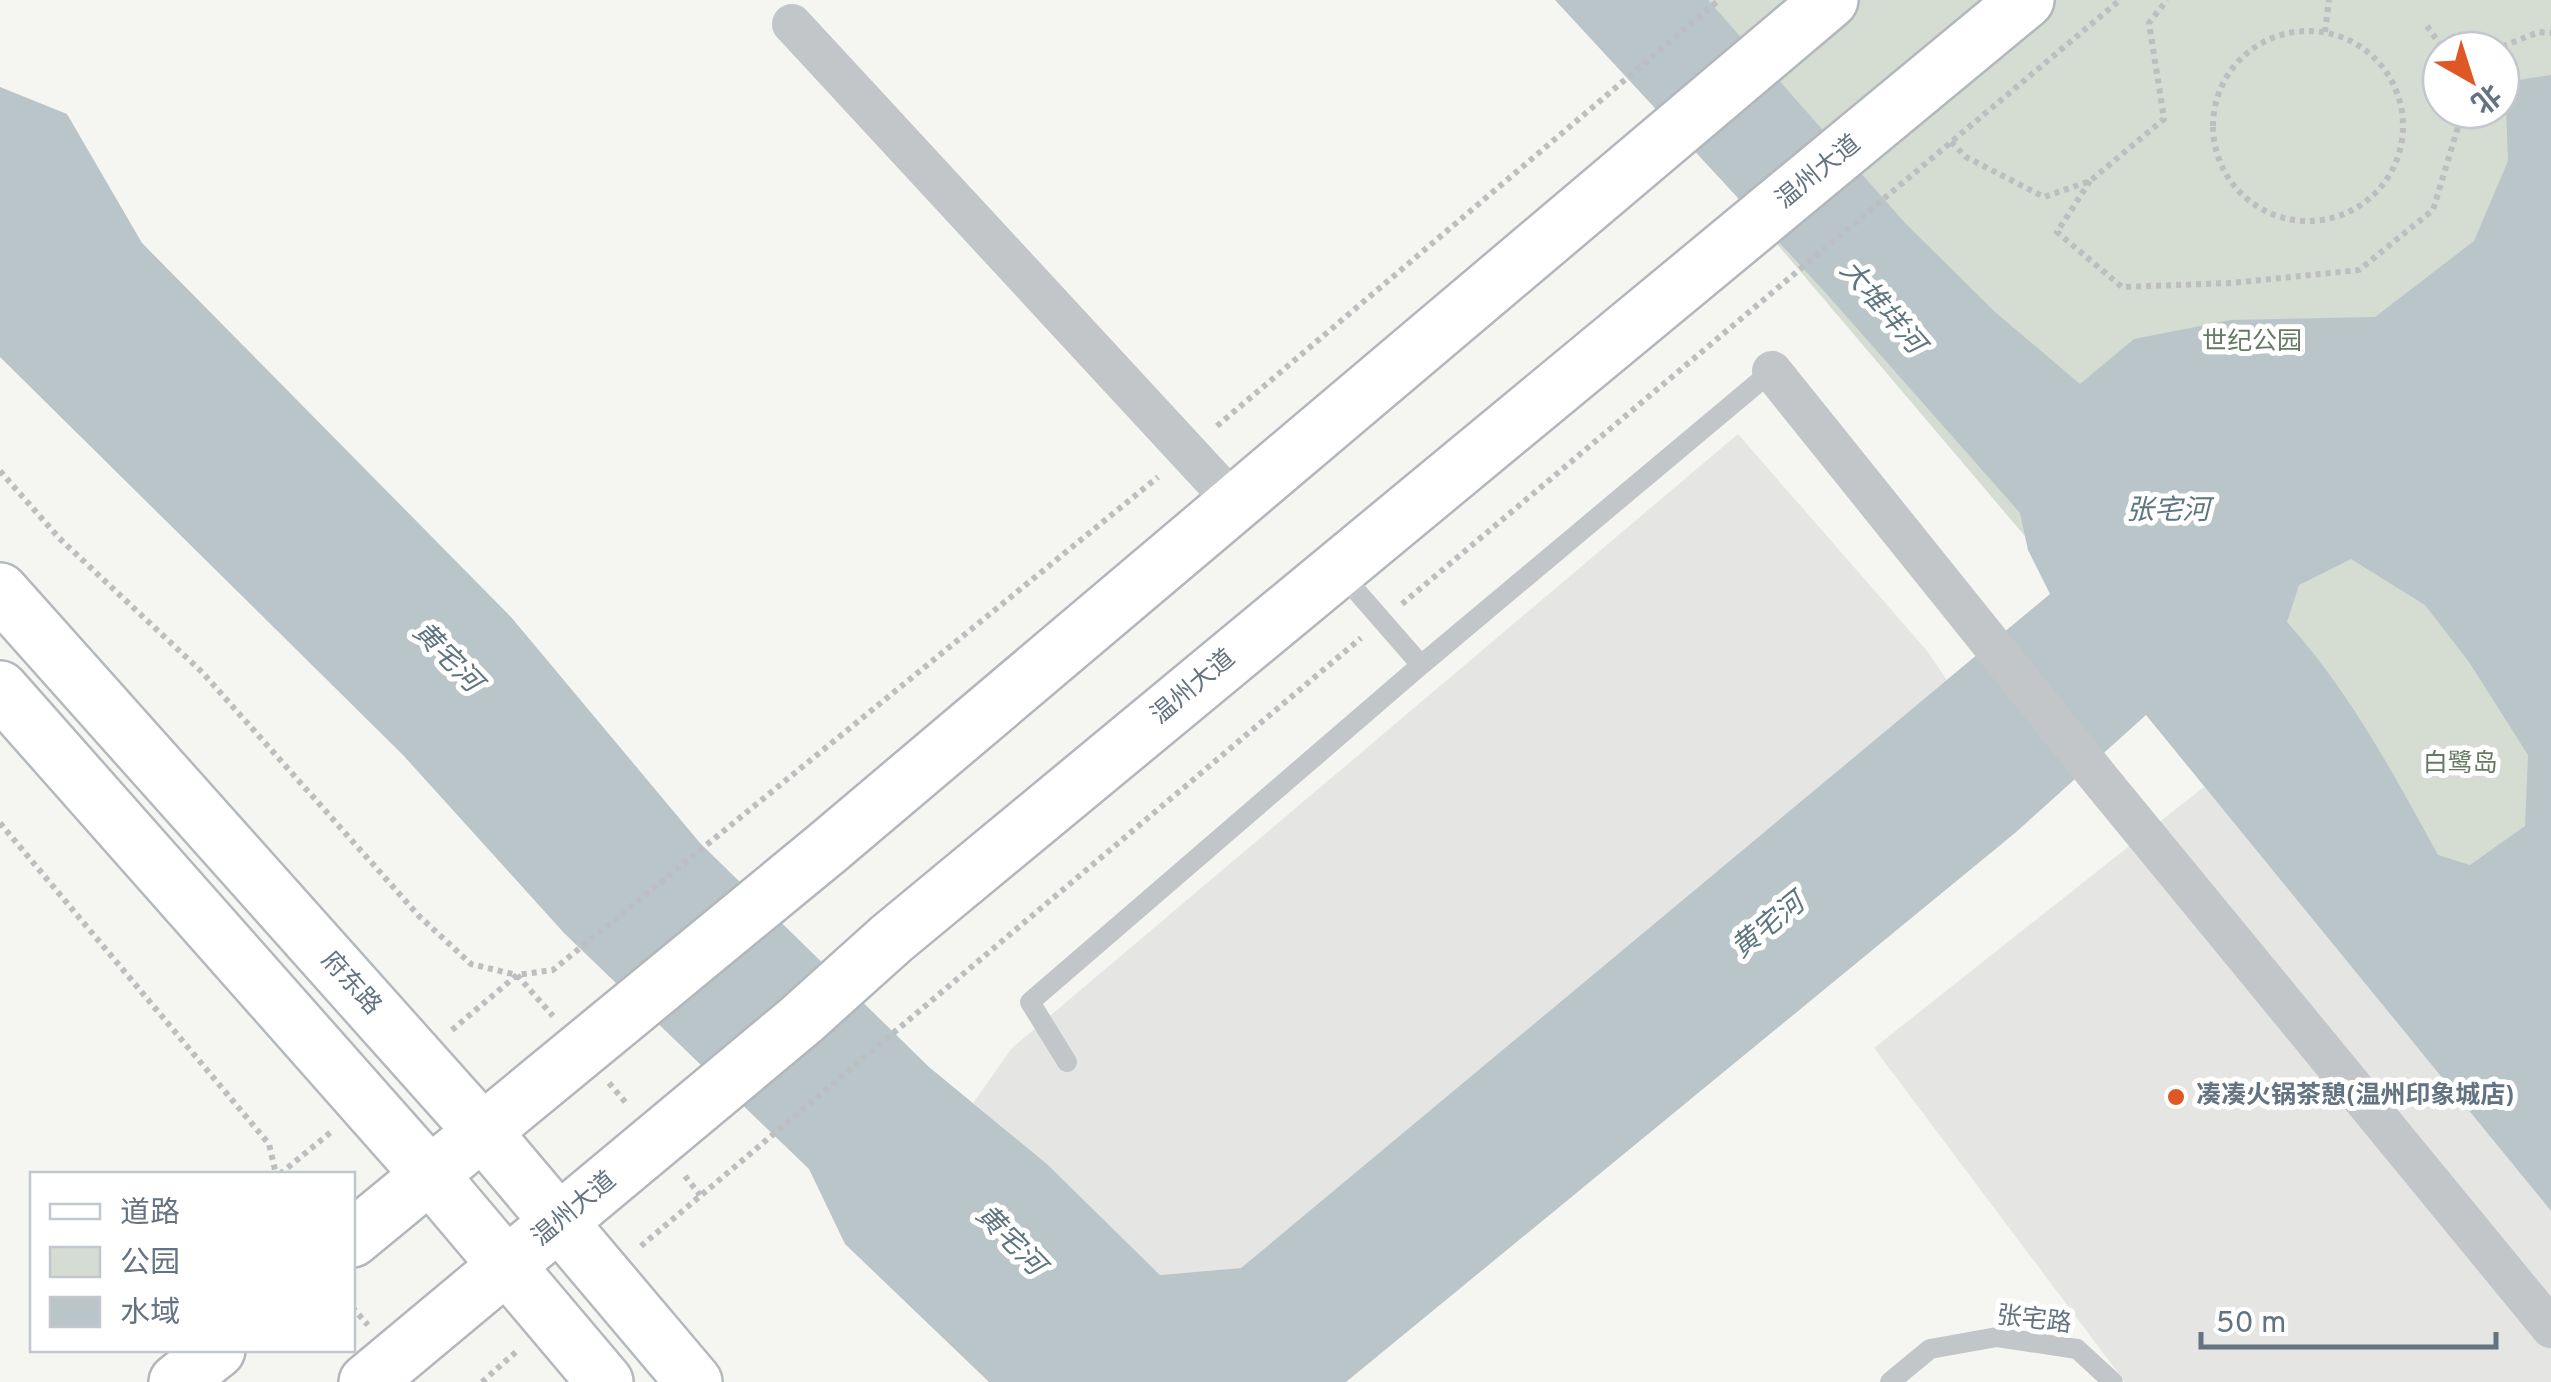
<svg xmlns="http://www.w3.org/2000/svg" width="2551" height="1382" font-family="Overpass,'Noto Sans SC',sans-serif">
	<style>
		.built { fill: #e5e6e4 }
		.green { fill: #d5dcd2; fill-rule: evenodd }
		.water { fill: #bac5c9; fill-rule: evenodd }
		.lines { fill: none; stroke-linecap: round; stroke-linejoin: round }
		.secondary-casing { stroke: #b4b9bd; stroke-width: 60 }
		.primary-casing { stroke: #b3b7bb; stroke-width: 60 }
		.path { stroke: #bcbec0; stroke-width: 6; stroke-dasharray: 5 5; stroke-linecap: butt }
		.lane { stroke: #c2c6c9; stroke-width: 20 }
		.street { stroke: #c2c6c9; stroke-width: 40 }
		.secondary { stroke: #fff; stroke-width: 55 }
		.primary { stroke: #fff; stroke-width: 55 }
		.poi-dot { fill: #e05726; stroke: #fff; stroke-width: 4 }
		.labels { text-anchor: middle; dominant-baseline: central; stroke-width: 10; stroke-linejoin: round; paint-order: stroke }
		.street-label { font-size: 25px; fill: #647381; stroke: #fff }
		.park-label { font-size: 25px; fill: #667963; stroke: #fff }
		.poi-label { font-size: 25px; font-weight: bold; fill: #647381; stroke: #fff; text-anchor: start }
		.water-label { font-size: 28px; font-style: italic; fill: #5f757f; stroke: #fff }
	</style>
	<rect width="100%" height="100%" fill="#f5f5f1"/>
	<path class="built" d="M1738,434L1928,652L1947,680L1241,1268L1160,1275L1047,1164L973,1103L1012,1048Z
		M2205,786L2551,1211V1382H2125L1874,1048Z"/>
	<path class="green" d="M1570,0H2551V1139L2170,707ZM2441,50H2501V110H2441Z"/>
	<path class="water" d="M1555,0H1708L1905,223L1995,312L2080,384L2134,339L2231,320L2375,317L2474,241L2508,161L2505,82L2551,75V1211L2146,715L2015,833L1346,1382H989L845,1244L809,1169L564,933L403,755L0,357V87L67,114L142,243L511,617L700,843L929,1067L1047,1164L1160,1275L1241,1268L2050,594L2028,550L2020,513L1824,291ZM2351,559L2425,605L2469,662L2528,755L2525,826L2470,865L2438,855C2393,773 2350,692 2287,622L2299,585Z"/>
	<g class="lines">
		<defs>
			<path id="secondary" d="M0,591L482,1131L694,1382
				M0,689L430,1175L605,1382"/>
			<path id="primary" d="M352,1239L826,849L1830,0
				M177,1382L217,1350
				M367,1382L801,1020L891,939L2026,0"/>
		</defs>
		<use href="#secondary" class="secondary-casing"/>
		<use href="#primary" class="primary-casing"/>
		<path class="path" d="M2427,26L2444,50
			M2213 126a95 95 0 1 1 190 0a95 95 0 1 1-190 0Z
			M2325,32L2329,0
			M2493,50L2539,32L2551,33
			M1951,142L1966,157L2044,197L2090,181L2164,119L2149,23L2167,0
			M2090,181L2057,232L2122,287L2231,283L2359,270L2433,210L2463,110
			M1217,426L1719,0
			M0,471L59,538L202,672L419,916L471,964L517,975L553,1016
			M1402,604L2120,0
			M0,823L269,1144L276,1174
			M452,1030L517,975L553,970L1158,477
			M609,1083L627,1104
			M280,1174L331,1132
			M685,1176L700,1195
			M641,1246L1361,638
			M352,1307L368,1325
			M482,1382L517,1351"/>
		<path class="lane" d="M1339,571L1421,665L1772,371
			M1067,1062L1030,1002L1421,665
			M1890,1382L1930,1349L1997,1337L2077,1349L2113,1382"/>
		<path class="street" d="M792,24L1235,503
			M1772,371L2099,778L2551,1328"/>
		<use href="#secondary" class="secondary"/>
		<use href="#primary" class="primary"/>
	</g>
	<circle class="poi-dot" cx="2176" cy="1097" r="10"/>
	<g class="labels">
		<g class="street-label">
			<text transform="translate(1819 173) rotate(-39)">温州大道</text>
			<text transform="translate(1194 688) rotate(-40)">温州大道</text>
			<text transform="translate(350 984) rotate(48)">府东路</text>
			<text transform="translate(575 1210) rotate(-40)">温州大道</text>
			<text transform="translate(2034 1321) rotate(7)">张宅路</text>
		</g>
		<g class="park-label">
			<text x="2252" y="343">世纪公园</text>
			<text x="2460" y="765">白鹭岛</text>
		</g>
		<g class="poi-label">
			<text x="2196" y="1097">凑凑火锅茶憩(温州印象城店)</text>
		</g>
		<g class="water-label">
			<text transform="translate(1881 308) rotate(49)">大堆垟河</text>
			<text x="2168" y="512">张宅河</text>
			<text transform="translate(446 658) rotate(46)">黄宅河</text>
			<text transform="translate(1769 927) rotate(-39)">黄宅河</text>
			<text transform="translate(1009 1241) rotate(46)">黄宅河</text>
		</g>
	</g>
	<rect x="30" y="1172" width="325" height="180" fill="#ffffff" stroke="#c1c7cd" stroke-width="2.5"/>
	<rect x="50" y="1204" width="50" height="15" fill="#ffffff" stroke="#c1c7cd" stroke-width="2.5"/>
	<text x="120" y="1222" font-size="30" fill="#647381">道路</text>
	<rect x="50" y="1247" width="50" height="30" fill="#d5dcd2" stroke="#c1c7cd" stroke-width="2.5"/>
	<text x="120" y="1272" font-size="30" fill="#647381">公园</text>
	<rect x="50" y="1297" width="50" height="30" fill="#bac5c9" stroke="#c1c7cd" stroke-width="2.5"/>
	<text x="120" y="1322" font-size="30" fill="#647381">水域</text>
	<g transform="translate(2471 80) rotate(141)"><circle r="48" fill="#ffffff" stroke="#c1c7cd" stroke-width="2.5"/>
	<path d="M0-8L18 38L0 25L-18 38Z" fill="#e05726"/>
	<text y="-15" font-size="28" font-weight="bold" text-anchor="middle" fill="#647381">北</text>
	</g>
	<path d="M2201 1332v15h295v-15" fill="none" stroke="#647381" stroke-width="5"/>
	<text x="2216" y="1332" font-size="30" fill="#647381" stroke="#ffffff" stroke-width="8" paint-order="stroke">50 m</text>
</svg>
